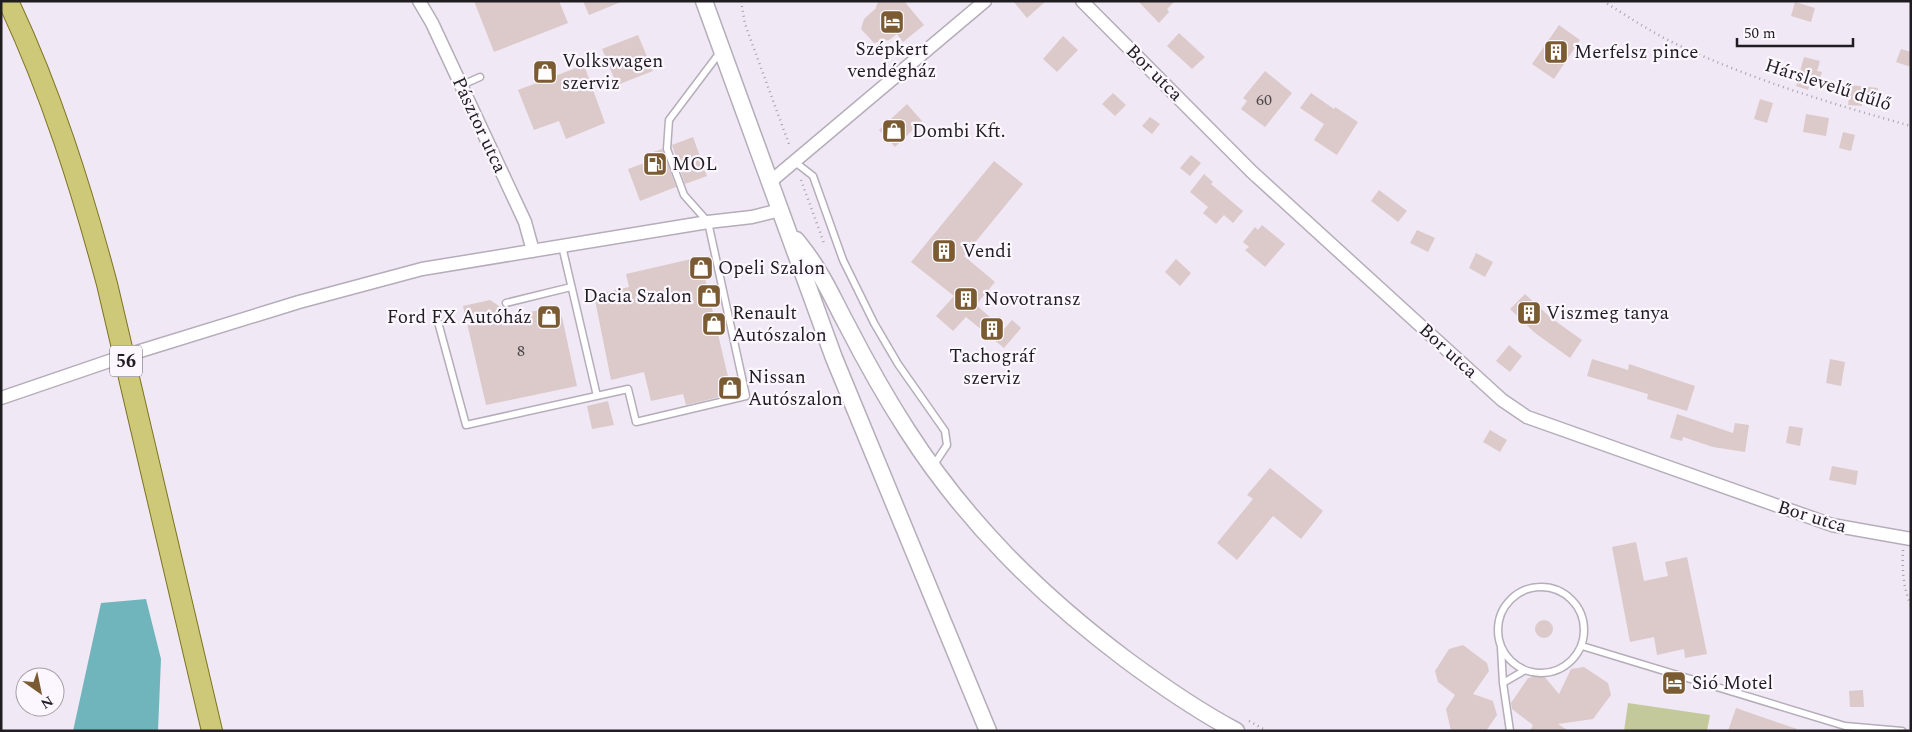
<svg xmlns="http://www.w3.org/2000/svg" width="1912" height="732" font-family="Spectral,serif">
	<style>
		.green { fill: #c4c99c }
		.water { fill: #71b5bc }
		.building { fill: #dbcac9 }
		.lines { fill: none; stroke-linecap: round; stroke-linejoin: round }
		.service-casing { stroke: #b5adb9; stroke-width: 9 }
		.minor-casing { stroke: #b5adb9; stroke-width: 15 }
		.tertiary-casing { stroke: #b5adb9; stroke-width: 19 }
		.primary-casing { stroke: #7c7420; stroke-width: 22 }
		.path { stroke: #a9a2ac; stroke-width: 2.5; stroke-dasharray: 1 4; stroke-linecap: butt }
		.service { stroke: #fff; stroke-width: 6 }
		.minor { stroke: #fff; stroke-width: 12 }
		.tertiary { stroke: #fff; stroke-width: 16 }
		.primary { stroke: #cec879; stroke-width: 20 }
		.labels { text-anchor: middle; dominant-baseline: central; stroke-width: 4.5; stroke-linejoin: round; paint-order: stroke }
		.number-label { font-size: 16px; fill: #4f484c }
		.shield { fill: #fcf7ff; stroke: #625e64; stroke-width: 1 }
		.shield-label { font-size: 18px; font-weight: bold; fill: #201d22 }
		.poi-label { font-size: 19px; fill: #201d22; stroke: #fcf7ff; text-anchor: start }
		.street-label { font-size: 19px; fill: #201d22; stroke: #fcf7ff }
	</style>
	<rect width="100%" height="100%" fill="#f1e8f5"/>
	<path class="green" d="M1628,703L1710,715L1707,731H1624Z"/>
	<path class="water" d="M146,599L161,659L158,731H73L101,603Z"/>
	<path class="building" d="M474,1H559L568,23L494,52Z
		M583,1H621V2L589,15Z
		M879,1H904L924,25L903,42L897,34L889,40L874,43L861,29L864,19L876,8V6Z
		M1013,1H1046L1027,18Z
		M1138,1H1175L1167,9L1169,12L1159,23Z
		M1795,2L1815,8L1811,22L1791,16Z
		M1559,25L1580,40L1554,79L1532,64Z
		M1179,33L1205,57L1192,69L1167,46Z
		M638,35L653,71L617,85L602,49Z
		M1063,36L1078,50L1057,72L1043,59Z
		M1901,49L1911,52V67L1896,62Z
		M1804,57L1820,61L1817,71L1822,72L1818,84L1811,81L1808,90L1796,86Z
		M584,65L605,123L566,139L559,121L534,130L518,90Z
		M1265,71L1292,93L1265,127L1241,109L1247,101L1243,98Z
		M1850,85L1878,88L1876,105L1862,103V106L1848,105Z
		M1113,93L1126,105L1115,116L1102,104Z
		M1311,93L1334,109L1335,107L1358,122L1337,155L1314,140L1324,124L1300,108Z
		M1760,99L1773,103L1767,123L1754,119Z
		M907,104L922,121L895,147L879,130Z
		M1806,114L1829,118L1826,136L1803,132Z
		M1150,117L1160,124L1152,134L1142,126Z
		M1843,132L1855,135L1851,151L1839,148Z
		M693,137L707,176L685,184L672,145Z
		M662,149L676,187L640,201L628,169L650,161L647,154Z
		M1191,155L1201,163L1190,176L1180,168Z
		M994,161L1023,184L964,256L995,282L976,305L1004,329L1012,320L1021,328L1004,348L966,317L953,331L936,316L954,296L911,262Z
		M1204,174L1213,182L1211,184L1243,211L1233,223L1224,215L1216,224L1203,213L1208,207L1190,192Z
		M1379,190L1407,211L1398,222L1371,201Z
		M1262,225L1285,244L1265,267L1245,250L1249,247L1243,242L1255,227L1258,230Z
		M1417,230L1435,238L1428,252L1410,243Z
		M1476,253L1493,262L1485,277L1469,268Z
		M700,257L732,394L686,405L683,394L651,401L644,372L611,380L594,295L629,287L626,274Z
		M1176,259L1191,273L1180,286L1165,272Z
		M1525,294L1551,318L1582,340L1570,358L1535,333L1510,309Z
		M490,300L502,308L504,317L550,308L562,317L577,386L486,405L463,306Z
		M1509,345L1522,356L1510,372L1496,361Z
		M1592,359L1628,370L1629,364L1695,386L1687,411L1647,399L1648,394L1587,376Z
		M1830,359L1845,362L1841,386L1826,383Z
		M608,401L614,425L592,429L587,406Z
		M1677,414L1733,433L1735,423L1749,425L1745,452L1713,447L1683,437L1682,441L1670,438Z
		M1789,426L1803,428L1800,446L1786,443Z
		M1490,430L1507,440L1500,452L1483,442Z
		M1832,466L1858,471L1856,485L1829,480Z
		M1270,468L1323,511L1301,539L1273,516L1237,560L1217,543L1253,499L1247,495Z
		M1636,542L1644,581L1668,576L1665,562L1687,557L1707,654L1685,658L1684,649L1657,655L1654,637L1630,642L1612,547Z
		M1535 629a9 9 0 1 1 18 0a9 9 0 1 1-18 0Z
		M1463,645L1487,663L1489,671L1473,694L1493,701L1497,715L1486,731H1451L1446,709L1455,695L1438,682L1435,671L1449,649Z
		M1584,667L1608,683L1611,695L1593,719L1558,724L1569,731H1530L1533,725L1512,709L1511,703L1528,678L1543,675L1559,694L1571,669Z
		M1863,690L1864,707H1850L1849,691Z
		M1736,708L1797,729L1796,731H1728Z"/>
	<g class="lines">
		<defs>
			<path id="service" d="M460,86L480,77
				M795,162L813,176L843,260L874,323L898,364L945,431L947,445L933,466
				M562,246L597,396
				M506,303L571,287
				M438,322L466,425L628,389L636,422L746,396L708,222L684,195L667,149L669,120L721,51
				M1498 630a43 43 0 1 1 86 0a43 43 0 1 1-86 0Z
				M1582,646L1845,726L1902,731
				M1501,648L1503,683L1510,731
				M1503,683L1525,670"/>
			<path id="minor" d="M419,1L432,23L525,222L533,251
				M1082,1L1252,172L1502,400L1527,417L1832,525L1911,539
				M770,182L985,1
				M1,398L124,356L299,302L422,269L708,222L752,217L780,210"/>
			<path id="tertiary" d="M704,1L834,358L988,731
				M796,240C804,250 812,260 818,271C829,288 837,307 847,325C865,360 885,396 907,430C966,522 1040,595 1128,661C1162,686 1198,711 1236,731"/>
			<path id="primary" d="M8,1C51,92 81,187 107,284L212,731"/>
		</defs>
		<use href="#service" class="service-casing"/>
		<use href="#minor" class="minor-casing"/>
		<use href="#tertiary" class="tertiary-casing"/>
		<use href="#primary" class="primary-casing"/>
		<path class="path" d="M741,1L745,24L790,147
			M1603,1C1627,16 1651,32 1676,44C1750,79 1832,104 1911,126
			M801,180L824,243
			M1903,550C1902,568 1903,589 1911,605
			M1249,721L1267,731"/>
		<use href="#service" class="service"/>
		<use href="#minor" class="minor"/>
		<use href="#tertiary" class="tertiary"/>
		<use href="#primary" class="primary"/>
	</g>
	<defs>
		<symbol id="hotel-square" viewBox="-11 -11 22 22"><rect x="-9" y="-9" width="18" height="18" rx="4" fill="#7b5b31" stroke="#fcf7ff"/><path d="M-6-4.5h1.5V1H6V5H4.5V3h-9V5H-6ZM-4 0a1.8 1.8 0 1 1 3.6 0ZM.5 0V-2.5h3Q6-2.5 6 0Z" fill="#fff"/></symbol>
		<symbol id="building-square" viewBox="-11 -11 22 22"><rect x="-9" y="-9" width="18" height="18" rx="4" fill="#7b5b31" stroke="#fcf7ff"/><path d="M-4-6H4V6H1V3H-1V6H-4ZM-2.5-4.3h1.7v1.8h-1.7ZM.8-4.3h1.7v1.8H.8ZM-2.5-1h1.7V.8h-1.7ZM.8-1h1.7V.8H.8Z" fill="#fff"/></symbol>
		<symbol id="shop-square" viewBox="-11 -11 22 22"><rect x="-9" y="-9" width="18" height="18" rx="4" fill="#7b5b31" stroke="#fcf7ff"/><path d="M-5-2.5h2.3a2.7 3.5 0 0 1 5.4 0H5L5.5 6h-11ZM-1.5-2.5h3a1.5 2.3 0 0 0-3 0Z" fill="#fff"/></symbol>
		<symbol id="fuel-square" viewBox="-11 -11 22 22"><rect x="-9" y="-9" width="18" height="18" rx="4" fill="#7b5b31" stroke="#fcf7ff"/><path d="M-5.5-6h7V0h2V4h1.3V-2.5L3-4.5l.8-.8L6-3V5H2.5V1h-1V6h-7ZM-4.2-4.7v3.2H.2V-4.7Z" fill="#fff"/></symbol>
	</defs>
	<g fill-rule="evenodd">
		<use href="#hotel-square" x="878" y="8" width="28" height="28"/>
		<use href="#building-square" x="1542" y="38" width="28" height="28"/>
		<use href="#shop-square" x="531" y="58" width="28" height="28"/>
		<use href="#shop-square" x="880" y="117" width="28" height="28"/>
		<use href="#fuel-square" x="641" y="150" width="28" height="28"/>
		<use href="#building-square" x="930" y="237" width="28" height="28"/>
		<use href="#shop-square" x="687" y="254" width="28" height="28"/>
		<use href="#shop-square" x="695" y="282" width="28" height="28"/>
		<use href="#building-square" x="952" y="285" width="28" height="28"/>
		<use href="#building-square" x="1515" y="299" width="28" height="28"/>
		<use href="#shop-square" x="535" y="303" width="28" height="28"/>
		<use href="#shop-square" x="700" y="310" width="28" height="28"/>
		<use href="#building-square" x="978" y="315" width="28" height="28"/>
		<use href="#shop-square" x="716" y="374" width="28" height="28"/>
		<use href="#hotel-square" x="1660" y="669" width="28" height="28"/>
	</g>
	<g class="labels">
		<g class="number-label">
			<text x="1264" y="100">60</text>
			<text x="521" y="351">8</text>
		</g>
		<rect class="shield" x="110" y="345.5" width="32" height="31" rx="4"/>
		<g class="shield-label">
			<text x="126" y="361">56</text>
		</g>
		<g class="poi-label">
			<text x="892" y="49" text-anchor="middle">Szépkert<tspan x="892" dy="22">vendégház</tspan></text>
			<text x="1574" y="52">Merfelsz pince</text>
			<text x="562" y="61">Volkswagen<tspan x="562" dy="22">szerviz</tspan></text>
			<text x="912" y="131">Dombi Kft.</text>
			<text x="672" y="164">MOL</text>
			<text x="962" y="251">Vendi</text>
			<text x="718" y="268">Opeli Szalon</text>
			<text x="692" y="296" text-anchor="end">Dacia Szalon</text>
			<text x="984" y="299">Novotransz</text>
			<text x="732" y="313">Renault<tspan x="732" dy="22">Autószalon</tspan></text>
			<text x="1546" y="313">Viszmeg tanya</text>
			<text x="532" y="317" text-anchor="end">Ford FX Autóház</text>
			<text x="992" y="356" text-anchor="middle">Tachográf<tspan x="992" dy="22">szerviz</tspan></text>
			<text x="748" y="377">Nissan<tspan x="748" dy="22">Autószalon</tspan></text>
			<text x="1692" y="683">Sió Motel</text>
		</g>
		<g class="street-label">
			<text transform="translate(1154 73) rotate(45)">Bor utca</text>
			<text transform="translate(1828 85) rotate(18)">Hárslevelű dűlő</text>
			<text transform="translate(479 125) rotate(65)">Pásztor utca</text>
			<text transform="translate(1448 351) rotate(42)">Bor utca</text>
			<text transform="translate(1812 517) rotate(17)">Bor utca</text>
		</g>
	</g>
	<rect width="1912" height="732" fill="none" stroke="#201d22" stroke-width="5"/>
	<g transform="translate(40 692) rotate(147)"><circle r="24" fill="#fcf7ff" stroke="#a4a0a7"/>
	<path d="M0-4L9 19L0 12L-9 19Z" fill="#7b5b31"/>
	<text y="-8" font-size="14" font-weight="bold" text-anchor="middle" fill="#201d22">N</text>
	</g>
	<path d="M1737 38v8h116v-8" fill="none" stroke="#201d22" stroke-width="2.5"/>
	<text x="1744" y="38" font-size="15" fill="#201d22" stroke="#fcf7ff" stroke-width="4" paint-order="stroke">50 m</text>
</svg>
